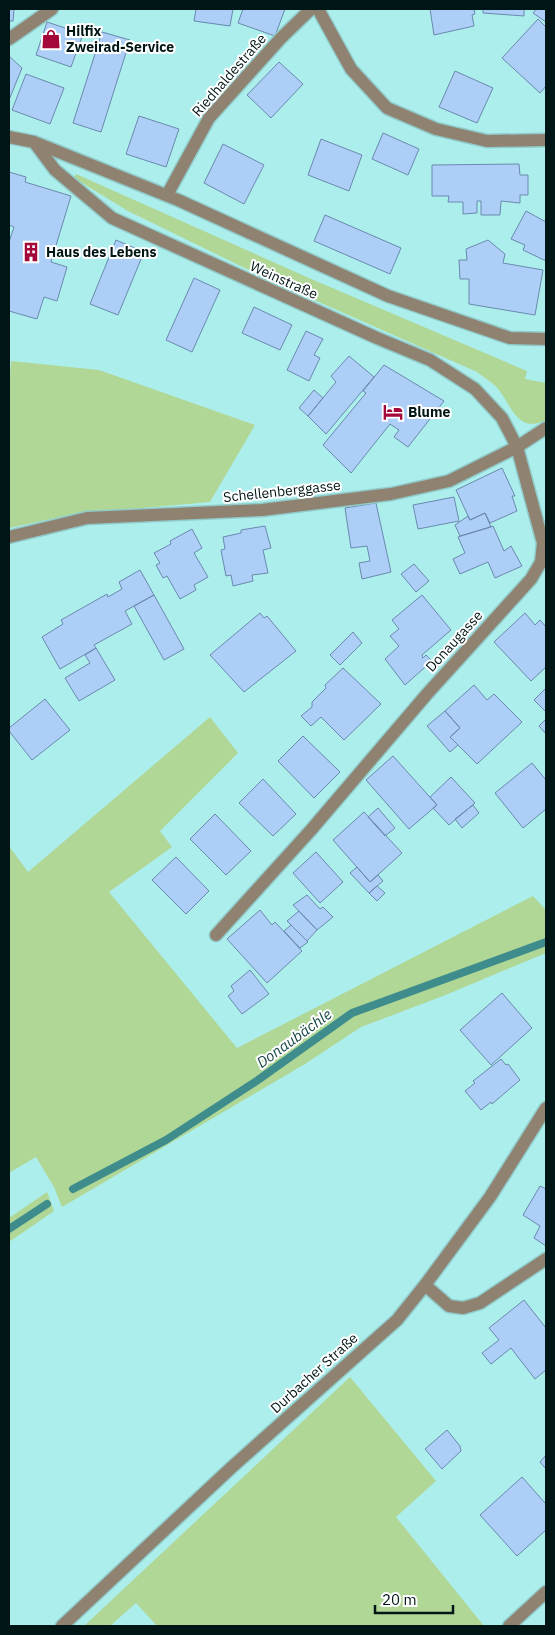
<svg xmlns="http://www.w3.org/2000/svg" width="555" height="1635" font-family="'IBM Plex Sans',sans-serif">
	<style>
		.green { fill: #b0d796 }
		.lines { fill: none; stroke-linecap: round; stroke-linejoin: round }
		.stream { stroke: #3e8d8c; stroke-width: 8 }
		.building { fill: #adcff7; stroke: #6a89ae }
		.minor-casing { stroke: #90cbca; stroke-width: 15 }
		.minor { stroke: #908271; stroke-width: 12 }
		.labels { text-anchor: middle; dominant-baseline: central; stroke-width: 4; stroke-linejoin: round; paint-order: stroke }
		.poi-label { font-size: 14px; font-weight: bold; fill: #001515; stroke: #fff; text-anchor: start }
		.street-label { font-size: 14px; fill: #001515; stroke: #fff }
		.water-label { font-size: 15px; font-style: italic; fill: #164645; stroke: #fff }
	</style>
	<rect width="100%" height="100%" fill="#aceeec"/>
	<path class="green" d="M76,174L309,278L527,371L525,379L546,383V420C518,434 512,407 499,390C494,383 484,378 477,372L267,279L128,211L74,178Z
		M11,361L99,370L255,425L210,502L74,514L9,528V392Z
		M210,717L238,753L160,831L172,847L109,892L237,1048L533,896L546,910V953L443,996L361,1027L305,1064L62,1207L54,1187L36,1157L9,1173V846L28,872Z
		M47,1192L54,1211L9,1242V1218Z
		M350,1377L436,1481L396,1517L484,1626H157L136,1603L110,1626H84Z"/>
	<g class="lines">
		<path class="stream" d="M73,1189L166,1140L258,1080L352,1013L546,942
			M9,1229L47,1204"/>
	</g>
	<path class="building" d="M9,9H14L13,21H9Z
		M196,9H233L230,26L194,21Z
		M243,9H285L275,36L238,23Z
		M430,9H474L475,14L472,15L474,26L434,35Z
		M483,9H535H524V16L483,13Z
		M536,9H546V22L533,13Z
		M538,19L546,27V86L540,93L502,58Z
		M47,22L83,34L71,67L36,55Z
		M102,32L130,40L101,132L73,123Z
		M9,56L22,68L9,100Z
		M279,62L303,84L271,118L247,95Z
		M455,71L493,88L477,123L439,107Z
		M26,74L64,88L50,124L12,110Z
		M139,116L179,129L166,167L126,154Z
		M383,133L419,149L408,175L372,159Z
		M321,139L362,155L349,191L308,175Z
		M223,144L264,165L244,204L204,183Z
		M519,164L520,175H528V195H520V203L501,201L500,215H481V201H477V213L463,214V202H448L449,196H432V165Z
		M9,172L26,177L25,182L71,196L51,262L67,267L57,301L44,297L37,319L9,311V242L14,227L9,225Z
		M526,211L546,222V261L523,250L525,245L511,239Z
		M325,215L401,248L390,274L314,241Z
		M116,240L144,252L118,315L90,304Z
		M488,240L505,254L503,263L543,270L535,315L469,304V279H460L459,260H467L466,249Z
		M194,278L220,290L192,352L166,340Z
		M254,307L292,325L280,350L242,333Z
		M306,331L323,339L314,355L320,358L309,381L287,370Z
		M349,356L374,377L326,434L308,416L336,382L331,376Z
		M384,365L444,401L408,447L394,437L399,430L390,424L351,473L323,445L366,393L363,391Z
		M314,390L323,398L308,416L299,408Z
		M502,468L515,496H512L517,511L490,523L485,513L470,520L456,490Z
		M454,497L459,521L418,529L413,505Z
		M376,503L391,572L362,579L359,563L370,561L367,546L351,548L345,508Z
		M485,513L491,527L460,536L455,525L468,516L470,520Z
		M265,526L271,548L263,550L268,573L252,575L253,581L233,586L231,575L226,576L221,550L225,549L223,537L241,533V530Z
		M493,526L504,551L511,546L522,566L495,578L488,562L460,574L453,559L465,553L458,537Z
		M192,529L202,548L194,553L208,577L194,585L196,590L180,599L167,576L163,578L156,565L160,563L154,553L171,544L170,541Z
		M414,564L429,581L416,592L401,574Z
		M140,570L154,595L125,611L132,624L94,645L96,648L60,669L42,637L63,624L61,620L107,594L108,597L122,589L119,582Z
		M154,595L184,649L164,660L134,606Z
		M422,595L451,630L422,655L423,658L426,655L432,661L405,685L385,659L399,646L390,636L399,629L392,620Z
		M260,613L264,618L267,616L296,651L244,692L210,655Z
		M525,613L535,625L540,620L546,627V667L531,681L494,642Z
		M353,632L362,643L340,665L330,655Z
		M96,648L115,680L79,701L65,678L90,663L85,655Z
		M343,668L381,704L344,740L321,717L311,726L301,716L312,707V702L326,688L325,685Z
		M474,685L487,700L494,694L522,722L477,764L450,737L460,728L445,711Z
		M546,688V712L534,700Z
		M45,699L70,730L32,760L9,731V728Z
		M445,711L460,728L450,737L458,745L450,752L427,726Z
		M546,719V734L539,726Z
		M303,736L340,772L314,798L278,761Z
		M393,756L437,805L409,829L366,780Z
		M532,763L546,780V809L523,828L495,793Z
		M451,777L475,803L449,825L433,808L437,805L430,797Z
		M263,779L296,814L273,836L239,803Z
		M473,805L479,813L462,828L455,819Z
		M378,808L395,828L385,836L368,817Z
		M364,812L402,853L370,882L333,840Z
		M215,814L251,851L226,875L190,839Z
		M316,852L343,882L320,903L293,873Z
		M176,857L209,891L186,914L152,880Z
		M357,867L370,882L378,875L383,881L369,893L350,873Z
		M377,886L385,893L377,901L369,893Z
		M307,895L320,909L323,907L333,917L317,930L293,905Z
		M260,910L272,925L275,922L302,951L267,983L227,939Z
		M299,911L317,930L307,941L287,921Z
		M291,925L308,942L300,948L284,931Z
		M250,970L269,994L242,1014L228,996L234,991L231,986Z
		M502,993L532,1028L491,1065L460,1030Z
		M501,1059L506,1065L508,1064L520,1080L492,1104L491,1102L481,1110L465,1091L475,1083L473,1081Z
		M540,1186L546,1189V1246L534,1238L540,1226L523,1215Z
		M524,1300L546,1328V1370L535,1379L511,1348L491,1364L482,1353L499,1340L489,1328Z
		M447,1430L460,1446L461,1451L442,1469L425,1449Z
		M546,1455V1469L540,1462Z
		M522,1477L546,1504V1530L517,1556L480,1515Z"/>
	<g class="lines">
		<defs>
			<path id="minor" d="M318,9L351,69L387,108L436,129L487,141L546,140
				M9,39L52,9
				M9,137L34,142L178,200L388,296L510,338L546,339
				M34,142L55,170L112,218L377,338L430,360L475,389L502,418L517,447L543,543L541,562L531,579L427,694L311,830L216,935
				M167,195L209,118L281,38L311,9
				M9,537L87,518L262,510L391,494L449,481L517,447L546,428
				M425,1285L449,1306L463,1308L480,1303L546,1259
				M62,1626L232,1467L397,1320L425,1285L490,1197L546,1108
				M509,1626L546,1592"/>
		</defs>
		<use href="#minor" class="minor-casing"/>
		<use href="#minor" class="minor"/>
	</g>
	<defs>
		<symbol id="shop-bare" viewBox="-9 -9 18 18"><path d="M-5-2.5h2.3a2.7 3.5 0 0 1 5.4 0H5L5.5 6h-11ZM-1.5-2.5h3a1.5 2.3 0 0 0-3 0Z" fill="#a4083a" stroke="#fff" stroke-width="2.5" paint-order="stroke"/></symbol>
		<symbol id="building-bare" viewBox="-9 -9 18 18"><path d="M-4-6H4V6H1V3H-1V6H-4ZM-2.5-4.3h1.7v1.8h-1.7ZM.8-4.3h1.7v1.8H.8ZM-2.5-1h1.7V.8h-1.7ZM.8-1h1.7V.8H.8Z" fill="#a4083a" stroke="#fff" stroke-width="2.5" paint-order="stroke"/></symbol>
		<symbol id="hotel-bare" viewBox="-9 -9 18 18"><path d="M-6-4.5h1.5V1H6V5H4.5V3h-9V5H-6ZM-4 0a1.8 1.8 0 1 1 3.6 0ZM.5 0V-2.5h3Q6-2.5 6 0Z" fill="#a4083a" stroke="#fff" stroke-width="2.5" paint-order="stroke"/></symbol>
	</defs>
	<g fill-rule="evenodd">
		<use href="#shop-bare" x="37" y="25" width="28" height="28"/>
		<use href="#building-bare" x="17" y="238" width="28" height="28"/>
		<use href="#hotel-bare" x="379" y="398" width="28" height="28"/>
	</g>
	<g class="labels">
		<g class="poi-label">
			<text x="66" y="31">Hilfix<tspan x="66" dy="16">Zweirad-Service</tspan></text>
			<text x="46" y="252">Haus des Lebens</text>
			<text x="408" y="412">Blume</text>
		</g>
		<g class="street-label">
			<text transform="translate(229 75) rotate(-49)">Riedhaldestraße</text>
			<text transform="translate(284 280) rotate(24)">Weinstraße</text>
			<text transform="translate(282 491) rotate(-6)">Schellenberggasse</text>
			<text transform="translate(454 641) rotate(-48)">Donaugasse</text>
			<text transform="translate(314 1373) rotate(-42)">Durbacher Straße</text>
		</g>
		<g class="water-label">
			<text transform="translate(294 1038) rotate(-36)">Donaubächle</text>
		</g>
	</g>
	<rect width="555" height="1635" fill="none" stroke="#001515" stroke-width="20"/>
	<path d="M375 1605v8h78v-8" fill="none" stroke="#001515" stroke-width="2.5"/>
	<text x="382" y="1605" font-size="15" fill="#001515" stroke="#ffffff" stroke-width="4" paint-order="stroke">20 m</text>
</svg>
